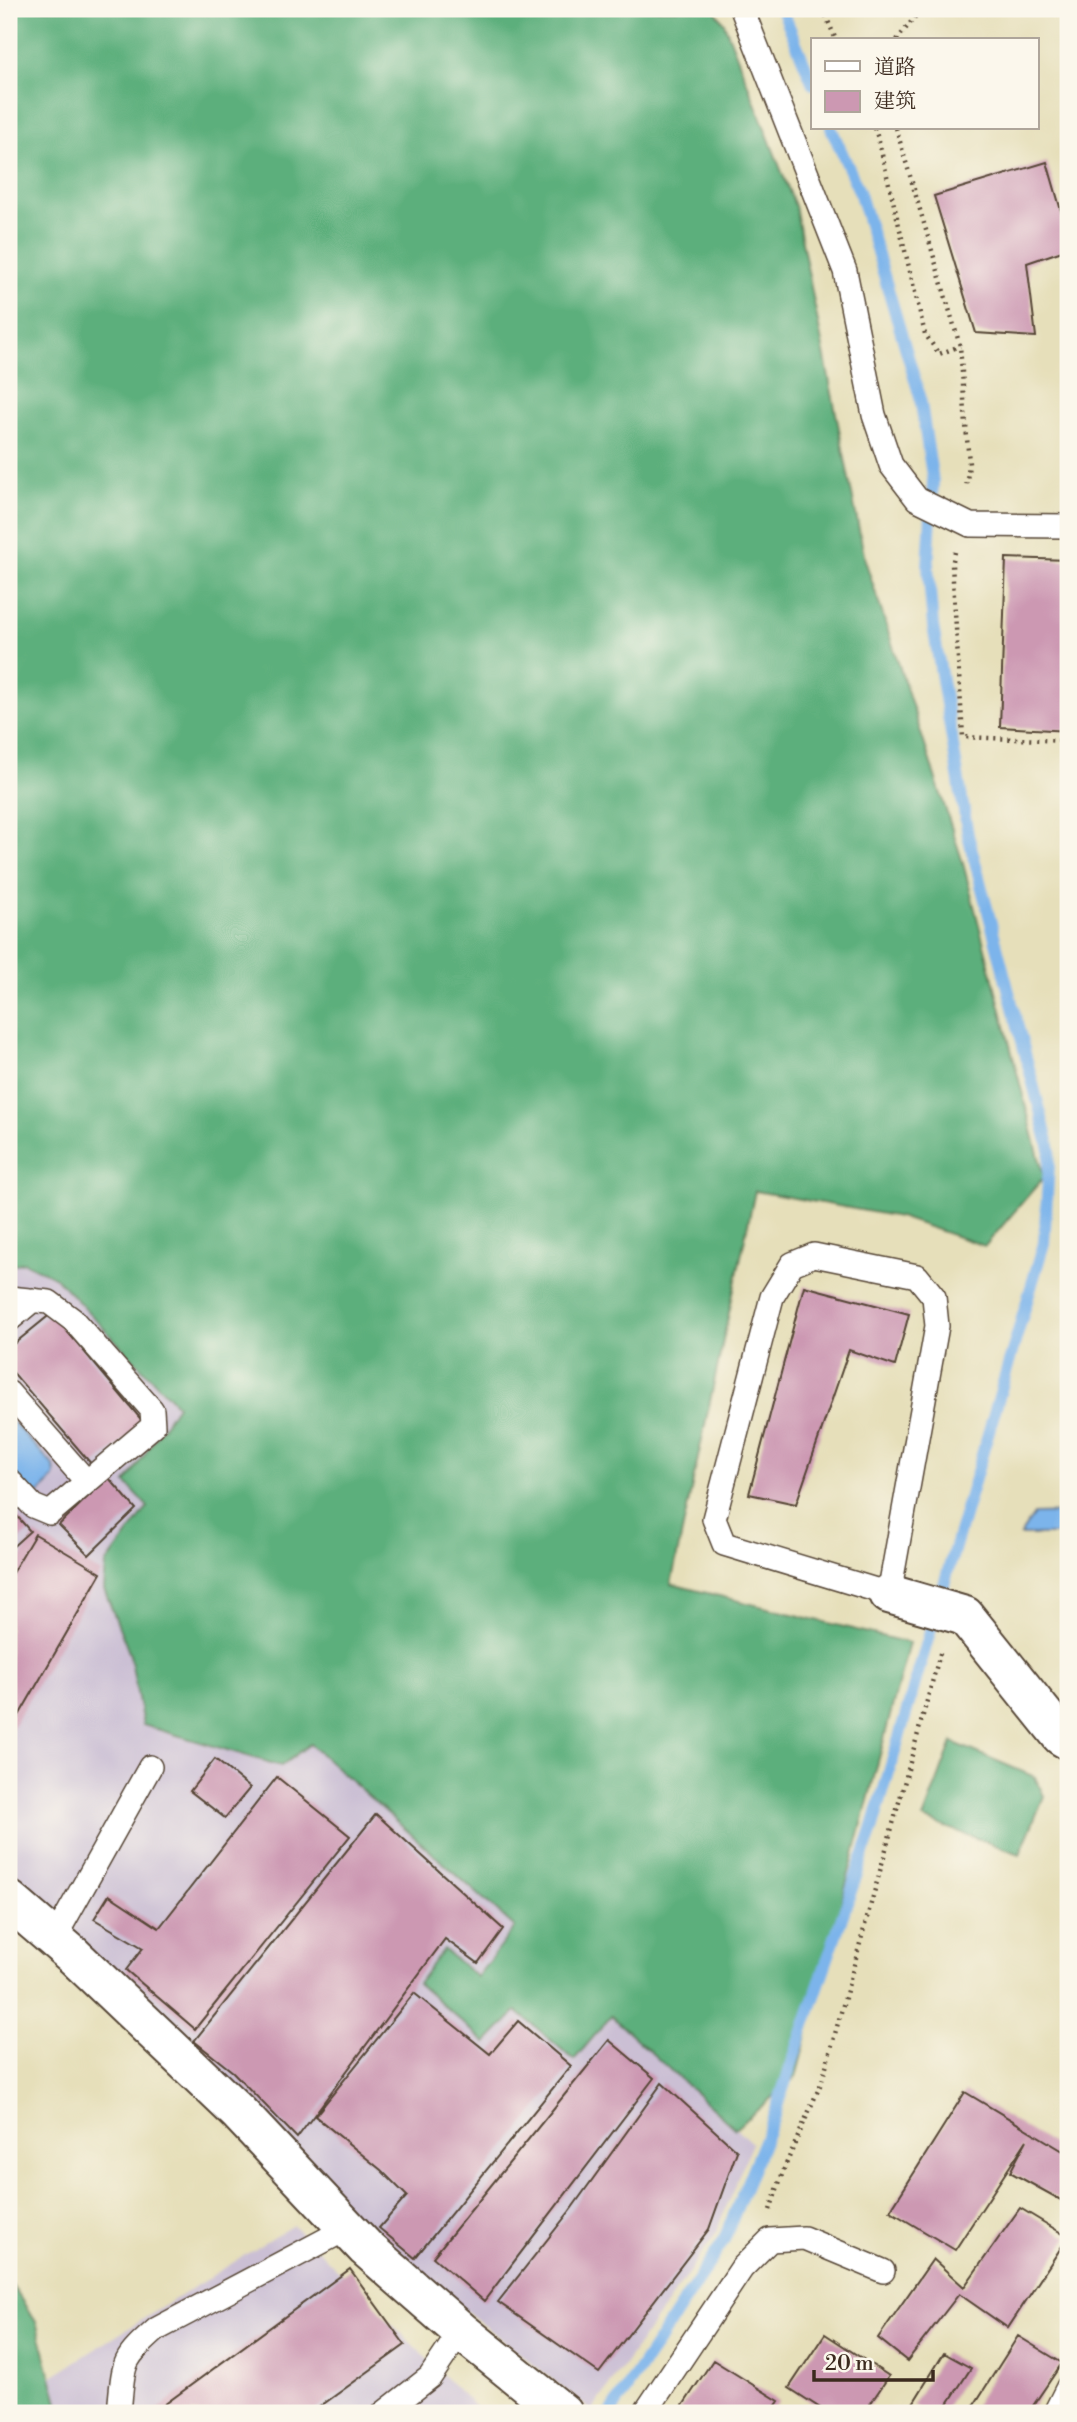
<svg xmlns="http://www.w3.org/2000/svg" width="1077" height="2422" font-family="'Libre Bodoni','Noto Serif SC',serif">
	<style>
		.industrial { fill: #cbbfd4 }
		.forest { fill: #5caf7b; stroke: #4c6c4c; stroke-width: 2 }
		.water { fill: #7bb4eb; stroke: #5b6f84; stroke-width: 2 }
		.lines { fill: none; stroke-linecap: round; stroke-linejoin: round }
		.stream { stroke: #7bb4eb; stroke-width: 12 }
		.building { fill: #cc98b2 }
		.service-casing { stroke: #554535; stroke-width: 26 }
		.minor-casing { stroke: #554535; stroke-width: 42 }
		.path { stroke: #554535; stroke-width: 4.5; stroke-dasharray: 2 5; stroke-linecap: butt }
		.service { stroke: #fff; stroke-width: 23 }
		.minor { stroke: #fff; stroke-width: 38 }
	</style>
	<rect width="100%" height="100%" fill="#fbf7ec"/>
	<filter id="ink" filterUnits="userSpaceOnUse"><feTurbulence type="fractalNoise" baseFrequency=".0143" numOctaves="2"/><feDisplacementMap in="SourceGraphic" scale="14" xChannelSelector="R" yChannelSelector="G"/><feConvolveMatrix kernelMatrix="1 2 1 2 8 2 1 2 1" color-interpolation-filters="sRGB"/></filter>
	<filter id="wash" filterUnits="userSpaceOnUse"><feTurbulence type="fractalNoise" baseFrequency=".00686" numOctaves="4" result="noise"/><feDisplacementMap in="SourceGraphic" scale="28" xChannelSelector="R" yChannelSelector="G"/><feGaussianBlur stdDeviation="1.57" result="paint"/><feColorMatrix in="noise" values="0 0 0 0 0 0 0 0 0 0 0 0 0 0 0 0 0 1.4 0 .05"/><feComposite in="paint" operator="in"/></filter>
	<g filter="url(#wash)">
		<rect width="100%" height="100%" fill="#e6dfba"/>
		<path class="industrial" d="M24,1261L56,1278L177,1405L126,1483L148,1507L106,1564L104,1589L130,1655L143,1725L280,1766L310,1743L516,1927L477,1977L419,1983L486,2043L517,2011L574,2060L611,2015L752,2143L715,2235L592,2411L382,2244L9,1880V1266Z
			M293,2225L481,2413H61L51,2377Z"/>
		<path class="forest" d="M9,9H714L724,23L795,206L865,560L963,863L1044,1177L985,1246L899,1217L755,1191L671,1584L909,1643L796,2077L735,2129L611,2016L574,2060L517,2011L486,2043L418,1983L443,1949L477,1977L515,1927L310,1744L281,1766L143,1725L130,1655L104,1589L106,1564L148,1507L126,1483L177,1405L56,1278L24,1262L9,1266Z
			M952,1742L1035,1777L1044,1796L1020,1854L923,1819Z
			M9,2281L36,2322L61,2413H9Z"/>
		<path class="water" d="M13,1422L54,1466L55,1476L40,1493L30,1492L9,1468V1423Z
			M1068,1513V1535H1020L1034,1514Z"/>
		<g class="lines">
			<path class="stream" d="M782,9L813,84
				M611,2413L723,2242L772,2121L872,1830L1044,1243L1050,1149L968,835L933,626L928,567L933,482L920,397L859,191L831,128"/>
		</g>
		<g id="blocks">
			<path class="building" d="M1047,162L1068,235V249L1027,263L1036,337L976,333L934,196Z
				M1006,558L1068,560V731L1000,727Z
				M804,1286L909,1314L895,1366L849,1350L796,1504L749,1494Z
				M52,1313L144,1423L93,1466L9,1368V1348Z
				M108,1477L136,1509L89,1555L59,1525Z
				M9,1507L30,1531L9,1550Z
				M35,1534L101,1573L9,1733V1578Z
				M215,1759L250,1788L225,1818L190,1791Z
				M277,1777L350,1836L195,2029L126,1970L143,1948L94,1919L109,1895L159,1928Z
				M376,1814L503,1929L478,1963L445,1939L297,2138L233,2072L194,2041Z
				M414,1993L490,2054L518,2021L571,2066L415,2258L379,2228L407,2196L381,2170L315,2116Z
				M609,2040L654,2078L484,2301L433,2257Z
				M662,2083L737,2151L709,2229L599,2373L498,2302L569,2212Z
				M965,2092L1068,2154V2204L1010,2172L1027,2140L955,2250L890,2211Z
				M1020,2208L1068,2237L1008,2328L959,2294L907,2361L878,2338L933,2259L964,2287Z
				M350,2269L405,2345L311,2413H153Z
				M825,2334L889,2376L864,2413H828L789,2388Z
				M1018,2336L1062,2363L1028,2413H969Z
				M944,2353L971,2368L942,2413H925L912,2405Z
				M713,2360L779,2401L771,2413H678Z"/>
		</g>
	</g>
	<g filter="url(#ink)">
		<use href="#blocks" fill-opacity="0" stroke="#554535" stroke-width="2"/>
		<g class="lines">
			<defs>
				<path id="service" d="M742,9L845,271L874,415L891,465L917,499L970,525L1068,526
					M814,1255L917,1276L934,1297L937,1326L889,1594L724,1544L714,1519L772,1297L792,1264Z
					M9,1298L49,1302L73,1320L152,1410L153,1426L50,1513L33,1506L9,1480
					M9,1320L33,1300
					M9,1393L87,1482
					M54,1939L150,1767
					M120,2402C124,2358 124,2359 157,2329L348,2228
					M384,2413L430,2377L461,2331
					M645,2413L742,2268L770,2240L804,2238L883,2271
					M1055,2413L1068,2387"/>
				<path id="minor" d="M889,1594L965,1616L1061,1736L1068,1740
					M9,1900L74,1956L238,2112L366,2248L461,2331L563,2413"/>
			</defs>
			<use href="#service" class="service-casing"/>
			<use href="#minor" class="minor-casing"/>
			<path class="path" d="M823,9L836,40
				M897,40L921,9
				M874,128L878,138L925,334L939,354L960,346
				M896,128L960,346L969,464L966,488
				M955,552L952,565L963,737L1068,741
				M770,2210L784,2169L822,2081L941,1650"/>
			<use href="#service" class="service"/>
			<use href="#minor" class="minor"/>
		</g>
	</g>
	<rect width="1077" height="2422" fill="none" stroke="#fbf7ec" stroke-width="35"/>
	<rect x="811" y="38" width="228" height="91" fill="#fbf7ec" stroke="#aea59a" stroke-width="2"/>
	<rect x="825" y="61" width="35" height="10" fill="#ffffff" stroke="#aea59a" stroke-width="2"/>
	<text x="874" y="74" font-size="21" fill="#3b2a1e">道路</text>
	<rect x="825" y="91" width="35" height="21" fill="#cc98b2" stroke="#aea59a" stroke-width="2"/>
	<text x="874" y="108" font-size="21" fill="#3b2a1e">建筑</text>
	<path d="M814 2370v10h119v-10" fill="none" stroke="#3b2a1e" stroke-width="3.5"/>
	<text x="825" y="2370" font-size="21" fill="#3b2a1e" stroke="#fbf7ec" stroke-width="5" paint-order="stroke">20 m</text>
</svg>
